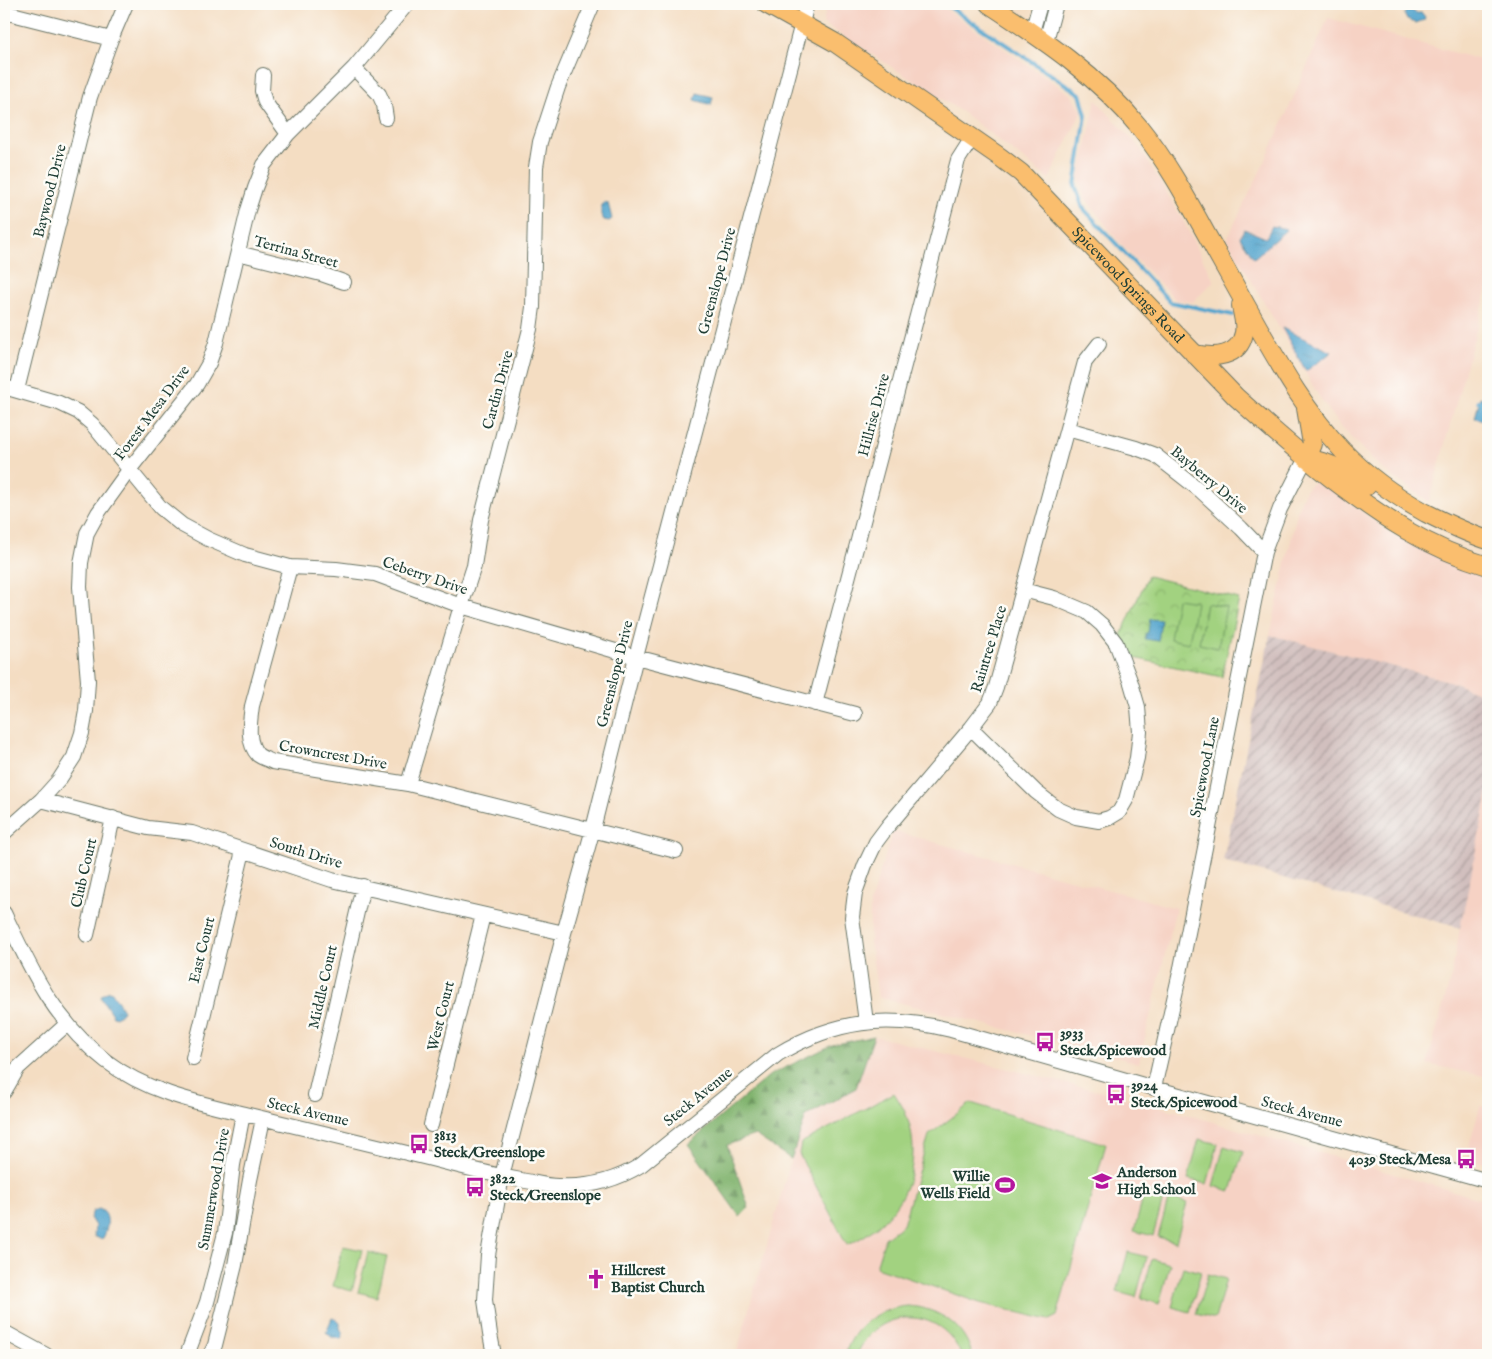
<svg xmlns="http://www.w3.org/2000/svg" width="1492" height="1359" font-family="'IM FELL English',serif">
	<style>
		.built { fill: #f6d2c4 }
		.industrial { fill: url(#industrial-furrows) }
		.forest { fill: url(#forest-firs); stroke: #507851 }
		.park { fill: url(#park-crowns); stroke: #60885a }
		.garden { fill: #a2d280; stroke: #60885a }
		.water { fill: url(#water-ripples); stroke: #397080 }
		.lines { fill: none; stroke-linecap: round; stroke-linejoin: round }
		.stream { stroke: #53a4cd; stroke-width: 4 }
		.minor-casing { stroke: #6a7566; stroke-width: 16 }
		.major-casing { stroke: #6a7566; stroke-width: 20 }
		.minor { stroke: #fff; stroke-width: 14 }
		.major { stroke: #fabe6e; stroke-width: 18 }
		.labels { text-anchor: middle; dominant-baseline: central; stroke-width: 5; stroke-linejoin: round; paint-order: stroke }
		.street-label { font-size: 15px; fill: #1f3d34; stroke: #fdfcf7 }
		.poi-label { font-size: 15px; font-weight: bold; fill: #1f3d34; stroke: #fdfcf7; text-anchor: start }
	</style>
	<defs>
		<pattern id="industrial-furrows" width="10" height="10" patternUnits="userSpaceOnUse" patternTransform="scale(1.25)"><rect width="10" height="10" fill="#d1bfbe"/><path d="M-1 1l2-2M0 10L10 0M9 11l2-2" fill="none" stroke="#a99c9b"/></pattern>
		<pattern id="forest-firs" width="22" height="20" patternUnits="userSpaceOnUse" patternTransform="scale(1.25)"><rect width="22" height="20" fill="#81b46e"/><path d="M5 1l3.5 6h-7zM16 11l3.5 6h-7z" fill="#69945b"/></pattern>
		<pattern id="park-crowns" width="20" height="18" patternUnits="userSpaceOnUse" patternTransform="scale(1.25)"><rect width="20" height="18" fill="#a2d280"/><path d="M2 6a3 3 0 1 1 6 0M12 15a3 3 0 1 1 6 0" fill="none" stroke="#8bb56f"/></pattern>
		<pattern id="water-ripples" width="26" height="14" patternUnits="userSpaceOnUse" patternTransform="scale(1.25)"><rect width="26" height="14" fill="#53a4cd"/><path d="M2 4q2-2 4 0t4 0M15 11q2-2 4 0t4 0" fill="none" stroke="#4487a7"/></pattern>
	</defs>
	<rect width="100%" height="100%" fill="#fdfcf7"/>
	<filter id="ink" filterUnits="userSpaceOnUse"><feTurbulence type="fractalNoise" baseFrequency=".02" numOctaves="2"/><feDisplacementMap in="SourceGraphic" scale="10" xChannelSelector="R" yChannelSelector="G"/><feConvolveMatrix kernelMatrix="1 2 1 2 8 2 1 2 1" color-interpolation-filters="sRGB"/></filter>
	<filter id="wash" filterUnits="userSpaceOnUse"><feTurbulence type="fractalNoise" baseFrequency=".0096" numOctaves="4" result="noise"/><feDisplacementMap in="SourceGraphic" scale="20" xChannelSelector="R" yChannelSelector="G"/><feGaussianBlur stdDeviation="1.12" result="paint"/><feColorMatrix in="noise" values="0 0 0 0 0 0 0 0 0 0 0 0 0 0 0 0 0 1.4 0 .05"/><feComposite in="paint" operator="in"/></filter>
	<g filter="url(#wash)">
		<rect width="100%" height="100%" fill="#f4ddc2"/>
		<path class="built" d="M827,4H938L1070,94L1082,111L1049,179L965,114L823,23Z
			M1328,18L1488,62V287L1429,502L1381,468L1341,427L1320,398L1227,239L1269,153Z
			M1096,100L1140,148L1182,219L1214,281L1193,302L1176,300L1118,241L1084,197L1079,178Z
			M1314,482L1328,486L1392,534L1452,562L1488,575V697L1449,681L1270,635L1298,508L1305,490Z
			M1488,791V1077L1427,1064L1452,973L1465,897Z
			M893,831L1176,908L1139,1063L878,997L870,942V903Z
			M874,1036L1143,1102L1488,1201V1355H736L791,1159L806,1116L856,1088Z
			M1480,1106L1488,1108V1164L1466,1158Z"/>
		<path class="industrial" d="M1270,635L1449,681L1488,697V792L1460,928L1223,861Z"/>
		<path class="forest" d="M874,1036L856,1088L806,1116L791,1159L755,1135L727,1145L749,1208L740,1217L688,1144L770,1075L832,1045Z"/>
		<path class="park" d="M1148,576L1239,599L1222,677L1134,658L1129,646L1121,635Z"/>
		<path class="garden" d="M1177,599L1196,602L1189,643L1170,639Z
			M1206,603L1226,607L1218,648L1199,644Z
			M894,1093C899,1101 904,1108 907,1117C926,1171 898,1223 847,1245L799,1154L801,1143Z
			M971,1103L1106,1144L1057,1316L1049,1320L980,1303L876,1267L885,1238L903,1225L929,1135Z
			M1199,1139L1218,1144L1207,1184L1188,1179Z
			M1224,1146L1243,1152L1231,1191L1213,1186Z
			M1145,1191L1164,1196L1153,1236L1134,1231Z
			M1169,1197L1187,1203L1176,1242L1158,1237Z
			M343,1246L362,1250L352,1291L333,1286Z
			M368,1252L387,1257L377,1297L358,1292Z
			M1128,1252L1147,1257L1136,1297L1117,1292Z
			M1152,1259L1170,1264L1159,1304L1141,1298Z
			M1183,1267L1201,1272L1190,1312L1172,1307Z
			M1208,1274L1226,1279L1215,1319L1196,1314Z
			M908,1306C938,1308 965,1325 972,1355H961C942,1305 876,1306 857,1355H845C853,1326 879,1308 908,1306Z"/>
		<path class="water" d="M1411,10L1416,13H1422L1425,17L1424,20L1416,23L1407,20L1404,14L1406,11Z
			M697,93L713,97L711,105L695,100Z
			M605,202L608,203L612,219L609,221L604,220L601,215V205Z
			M1272,226L1287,229L1254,258L1240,237L1244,229L1266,238Z
			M1282,328L1332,352L1306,371Z
			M1480,397L1488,399V421L1475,418Z
			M1150,619L1161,620L1158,641L1145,639L1146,633H1148Z
			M109,991L112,992L123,1010L122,1013L116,1017L113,1016L101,998L102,995Z
			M99,1209C111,1213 108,1229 103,1238L100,1239L94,1236L95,1226L90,1218L93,1211Z
			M332,1318L336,1319L340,1323V1328L343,1334L341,1339L331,1337L326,1332Z"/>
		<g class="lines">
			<path class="stream" d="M945,4L1080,94L1086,115L1075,186L1083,208L1170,302L1233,315
				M1478,401L1488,405"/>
		</g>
	</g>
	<g filter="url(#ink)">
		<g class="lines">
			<defs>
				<path id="minor" d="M4,12L111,39
					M1032,32L1040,4
					M1046,41L1056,4
					M354,68L379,94L384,105L386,118
					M263,75L262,91L265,102L288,134
					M238,253L321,274L344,282
					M4,387L59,403L78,412L92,424L161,508L182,525L208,539L245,555L290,567L336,569L375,574L461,606L636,657L855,714
					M17,390L90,97L111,39L126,4
					M1067,429L1136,448L1155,455L1201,491L1241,528L1264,552
					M290,567L252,706C250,722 246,742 258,755C262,758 269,760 273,762L408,784L676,851
					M815,704L958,160L972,138
					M971,728L1036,792L1058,809L1076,817L1099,821L1109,818L1119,812L1126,800L1137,758L1140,732L1138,707L1131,683L1116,643L1102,625L1087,612L1054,598L1023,590
					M408,784L461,606L474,566L481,520L530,329L533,307L536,167L540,142L558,87L593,4
					M41,800L148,828L192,833L332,880L564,933
					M4,833L41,800L59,780L74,757L82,733L86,711L88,681L80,587L81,563L87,533L98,513L129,470L197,384L209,363L216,343L248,210L255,188L264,165L288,134L354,68L407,4
					M4,913C31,970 54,1021 106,1061C148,1093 199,1103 249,1115C302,1128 355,1140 407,1153C445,1162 483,1173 521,1180C533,1182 546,1186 558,1186C589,1188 615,1181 641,1165L778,1054C835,1020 886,1014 951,1030L1154,1088L1488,1181
					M87,935L113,818
					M866,1022L852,917L855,893L865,865L876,842L888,826L971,728L990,703L996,687L1023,590L1085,362L1099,344
					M193,1058L243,851
					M1154,1088L1181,968L1264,552L1280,509L1306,458
					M4,1092L18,1068L67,1024
					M315,1095L363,886
					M431,1125L483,915
					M4,1332L46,1355
					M187,1355L207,1302L225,1233L233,1165L243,1114
					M210,1355L215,1345L235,1265L250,1180L263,1119
					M494,1355L490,1334L485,1300L488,1255L502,1176L564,933L593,829L636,657L807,4"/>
				<g id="major">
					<path id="s1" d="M766,4L834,42L1000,157L1021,173L1236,397C1267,425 1299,453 1332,479C1382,517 1427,548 1488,566"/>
					<path d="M989,4C1044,40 1098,76 1140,128C1165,159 1185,195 1204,230C1222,262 1239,293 1257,325C1282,369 1307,413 1342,450C1366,475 1395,496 1426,513C1446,523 1466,533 1488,540"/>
					<path d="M1194,354C1214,358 1239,358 1244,333C1246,324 1242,314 1241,305"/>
					<path d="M1306,408L1312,444L1306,458"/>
					<path d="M1315,460C1337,465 1349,474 1367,486"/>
				</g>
			</defs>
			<use href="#minor" class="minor-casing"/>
			<use href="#major" class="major-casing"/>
			<use href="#minor" class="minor"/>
			<use href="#major" class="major"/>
		</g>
	</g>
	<defs>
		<symbol id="bus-bare" viewBox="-9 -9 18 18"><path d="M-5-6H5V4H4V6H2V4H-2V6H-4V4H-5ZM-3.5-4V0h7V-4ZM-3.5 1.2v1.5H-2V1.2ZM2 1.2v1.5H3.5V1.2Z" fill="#b5179e" stroke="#fdfcf7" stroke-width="2.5" paint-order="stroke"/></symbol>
		<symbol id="school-bare" viewBox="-9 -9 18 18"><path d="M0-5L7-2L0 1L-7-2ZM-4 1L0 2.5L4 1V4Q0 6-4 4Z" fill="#b5179e" stroke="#fdfcf7" stroke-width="2.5" paint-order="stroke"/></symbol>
		<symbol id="stadium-bare" viewBox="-9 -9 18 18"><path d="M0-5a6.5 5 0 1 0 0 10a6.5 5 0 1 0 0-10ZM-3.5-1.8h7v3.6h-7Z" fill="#b5179e" stroke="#fdfcf7" stroke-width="2.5" paint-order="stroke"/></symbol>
		<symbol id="church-bare" viewBox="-9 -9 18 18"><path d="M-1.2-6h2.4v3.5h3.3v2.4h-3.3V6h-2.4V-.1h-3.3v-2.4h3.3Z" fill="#b5179e" stroke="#fdfcf7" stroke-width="2.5" paint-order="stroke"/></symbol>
	</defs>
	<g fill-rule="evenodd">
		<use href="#bus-bare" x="1031" y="1028" width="28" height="28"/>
		<use href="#bus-bare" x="1102" y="1080" width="28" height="28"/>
		<use href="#bus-bare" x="405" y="1130" width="28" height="28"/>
		<use href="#bus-bare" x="1452" y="1145" width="28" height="28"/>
		<use href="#school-bare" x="1088" y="1167" width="28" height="28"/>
		<use href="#stadium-bare" x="991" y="1171" width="28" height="28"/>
		<use href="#bus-bare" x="461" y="1173" width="28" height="28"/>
		<use href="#church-bare" x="582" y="1265" width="28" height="28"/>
	</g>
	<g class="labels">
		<g class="street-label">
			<text transform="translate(50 191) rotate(-76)">Baywood Drive</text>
			<text transform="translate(296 252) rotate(15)">Terrina Street</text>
			<text transform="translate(717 281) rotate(-75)">Greenslope Drive</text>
			<text stroke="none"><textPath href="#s1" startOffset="461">Spicewood Springs Road</textPath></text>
			<text transform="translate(498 390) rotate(-75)">Cardin Drive</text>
			<text transform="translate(152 413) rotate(-53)">Forest Mesa Drive</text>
			<text transform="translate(874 415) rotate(-75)">Hillrise Drive</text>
			<text transform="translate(1209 480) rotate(40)">Bayberry Drive</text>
			<text transform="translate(425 576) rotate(19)">Ceberry Drive</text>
			<text transform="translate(989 649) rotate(-73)">Raintree Place</text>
			<text transform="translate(615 674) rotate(-76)">Greenslope Drive</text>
			<text transform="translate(333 755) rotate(10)">Crowncrest Drive</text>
			<text transform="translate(1205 767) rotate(-79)">Spicewood Lane</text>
			<text transform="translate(306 853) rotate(17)">South Drive</text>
			<text transform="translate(84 873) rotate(-77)">Club Court</text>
			<text transform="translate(202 950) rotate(-76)">East Court</text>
			<text transform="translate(323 987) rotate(-77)">Middle Court</text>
			<text transform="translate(441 1016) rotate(-76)">West Court</text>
			<text transform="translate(698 1097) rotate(-39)">Steck Avenue</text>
			<text transform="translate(308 1112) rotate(13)">Steck Avenue</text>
			<text transform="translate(1302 1112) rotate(15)">Steck Avenue</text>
			<text transform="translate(214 1189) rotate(-80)">Summerwood Drive</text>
		</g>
		<g class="poi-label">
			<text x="1060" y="1033">3933<tspan x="1060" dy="17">Steck/Spicewood</tspan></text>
			<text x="1131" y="1085">3924<tspan x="1131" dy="17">Steck/Spicewood</tspan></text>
			<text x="434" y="1135">3813<tspan x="434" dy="17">Steck/Greenslope</tspan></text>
			<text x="1451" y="1159" text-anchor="end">4039 Steck/Mesa</text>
			<text x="1117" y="1172">Anderson<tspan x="1117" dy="17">High School</tspan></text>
			<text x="990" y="1176" text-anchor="end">Willie<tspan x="990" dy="17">Wells Field</tspan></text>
			<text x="490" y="1178">3822<tspan x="490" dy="17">Steck/Greenslope</tspan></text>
			<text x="611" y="1270">Hillcrest<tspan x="611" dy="17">Baptist Church</tspan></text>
		</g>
	</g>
	<rect width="1492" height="1359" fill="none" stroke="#fdfcf7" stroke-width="20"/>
</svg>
